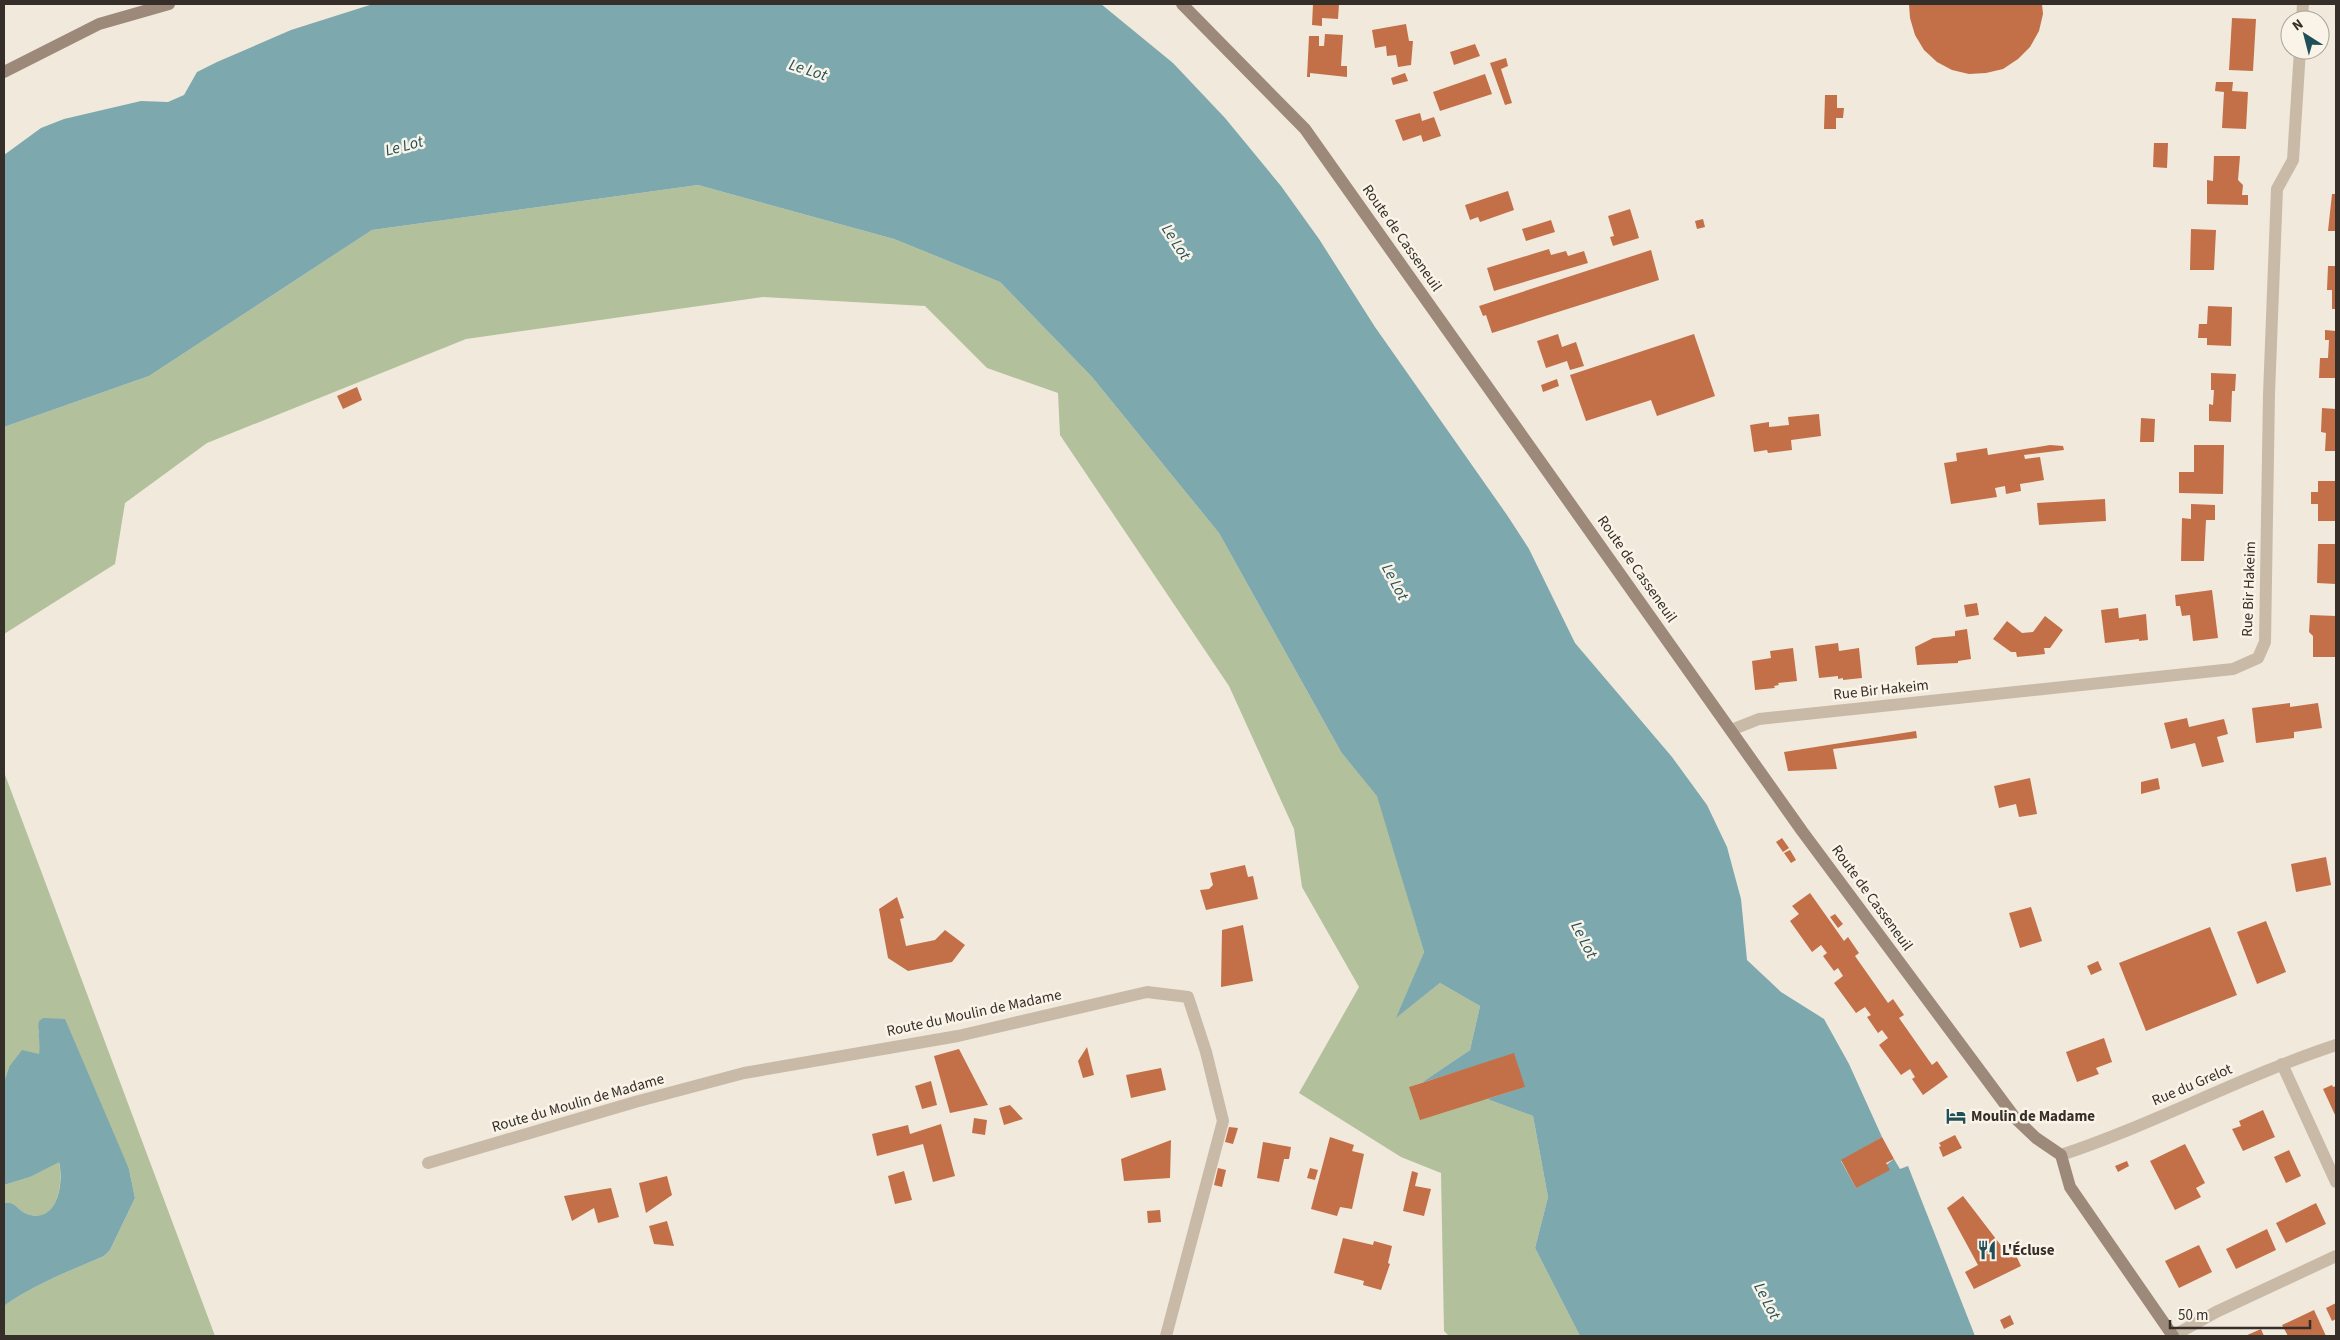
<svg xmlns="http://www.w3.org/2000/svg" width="2340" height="1340" font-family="'Source Sans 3',sans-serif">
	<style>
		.green { fill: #b2c09c }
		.water { fill: #7ca8ae }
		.building { fill: #c36f48 }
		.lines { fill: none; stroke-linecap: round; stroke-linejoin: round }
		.minor { stroke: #c9baa8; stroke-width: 12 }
		.tertiary { stroke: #c9baa8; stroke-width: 12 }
		.secondary { stroke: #9d897a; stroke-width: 12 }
		.labels { text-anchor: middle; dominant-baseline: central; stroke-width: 5; stroke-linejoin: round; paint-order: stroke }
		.street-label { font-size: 15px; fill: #362e28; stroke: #f9f3e8 }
		.poi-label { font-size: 15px; font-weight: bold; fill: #362e28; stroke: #f9f3e8; text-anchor: start }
		.water-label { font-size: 16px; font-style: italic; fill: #1f4f57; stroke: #f9f3e8 }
	</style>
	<rect width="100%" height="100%" fill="#f1e9dc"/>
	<path class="green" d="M698,185L894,239L1000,282L1092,377L1219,533L1341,752L1378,796L1424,952L1397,1017L1440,983L1480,1006L1470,1050L1421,1083L1410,1087L1415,1105L1487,1099L1533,1116L1548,1197L1535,1248L1580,1336H1449L1444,1331L1441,1173L1401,1157L1299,1093L1359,987L1302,887L1294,829L1229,686L1060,435L1058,393L987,368L925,306L763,297L466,339L207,443L125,503L115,564L4,634V427L149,376L372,230Z
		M4,772L215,1336H4V1306C34,1284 70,1271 104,1256L110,1250L135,1198L129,1169L113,1135L38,1029L41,1047L39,1054L9,1067L4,1082Z
		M55,1162H59C63,1182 59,1225 27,1214C17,1210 16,1201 4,1203V1185L30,1177Z"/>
	<path class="water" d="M373,4H1101L1173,63L1225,118L1281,186L1319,239L1375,327L1507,515L1529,549L1575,643L1672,757L1707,805L1727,847L1741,899L1747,960L1781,992L1824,1019L1849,1064L1882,1137L1841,1161L1856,1188L1894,1159L1900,1169L1908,1166L1975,1336H1580L1535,1248L1548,1197L1533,1116L1487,1099L1524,1087L1514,1054L1421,1083L1470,1050L1480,1006L1440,983L1396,1018L1424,952L1377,796L1341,752L1219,533L1092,377L1000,282L894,239L698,185L372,230L149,376L4,427V155L41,128L64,119L141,101L168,102L184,95L197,72L217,62L291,30Z
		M43,1018L65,1019L129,1169L135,1198L110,1250L104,1256C70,1271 34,1284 4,1306V1203C16,1201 17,1210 27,1214C58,1225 64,1182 59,1162L30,1177L4,1185V1082L9,1067L22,1050L39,1054C41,1043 37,1032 39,1021Z"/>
	<path class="building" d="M1313,4H1339L1338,19L1322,18V26L1312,25Z
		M1909,4H2042L2043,14L2039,31L2030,47L2018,59L2003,69L1986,73L1969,74L1952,70L1937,62L1924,50L1915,35L1910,18Z
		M2232,18L2256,19L2253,71L2229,70Z
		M1406,24L1409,41H1413L1411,65L1398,67L1396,55L1387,56L1386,46L1375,48L1372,30Z
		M1325,34L1343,35L1341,66H1347V77L1310,73V77H1307L1309,36H1319V46H1324Z
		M1475,44L1480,56L1454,65L1450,52Z
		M1506,58L1508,66L1501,69L1512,103L1505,105L1490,63Z
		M1405,73L1408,81L1393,85L1391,78Z
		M1485,74L1492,94L1440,111L1433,92Z
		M2216,82H2233L2232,91L2248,92L2246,129L2222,128L2224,92L2215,91Z
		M1825,95H1837V108H1844L1843,118H1836V129H1824Z
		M1420,113L1422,121L1434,117L1441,136L1423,142L1421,135L1403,141L1395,120Z
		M2154,143H2168L2167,168L2153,167Z
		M2214,156H2240L2238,180L2243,185L2242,195H2248V205L2207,204V180L2213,181Z
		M1508,191L1514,210L1480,222L1478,217L1470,220L1465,205Z
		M2332,194H2336V231H2328Z
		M1630,209L1639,238L1613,246L1610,237L1614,236L1608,216Z
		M1703,219L1705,227L1697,229L1695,221Z
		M1551,220L1555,232L1526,241L1522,229Z
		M2191,229L2216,230L2214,270H2190Z
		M1549,249L1551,255L1566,251L1568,256L1584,251L1588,263L1494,291L1487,268Z
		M1651,250L1659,280L1492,333L1486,315L1483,316L1479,306Z
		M2328,266H2336V309H2332V290H2327Z
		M2208,306L2232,307L2231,346L2207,345V338H2198L2199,324H2207Z
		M2325,330L2336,331V378H2319L2320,358H2328L2329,340H2325Z
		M1558,334L1562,347L1576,342L1584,366L1570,370L1567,361L1546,368L1537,341Z
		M1694,334L1715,396L1657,416L1651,400L1586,421L1570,375Z
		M2211,373L2236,374L2235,391H2232L2231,422L2209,421V404L2213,405L2214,390H2211Z
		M1557,379L1559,386L1543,392L1541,385Z
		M357,387L362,400L343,409L337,396Z
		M2322,408L2336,409V451H2325L2326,433L2321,432Z
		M1819,414L1821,436L1791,440L1792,450L1768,453L1767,450L1754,452L1750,425L1769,422V427L1789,425L1788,417Z
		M2141,418L2155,419L2154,442H2140Z
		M2050,445L2063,446L2064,450L2024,455L2025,459L2040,457L2044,480L2020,484L2021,491L2006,494L2005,486L1995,488L1997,497L1951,504L1944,463L1957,461L1956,453L1987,448L1988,455Z
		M2194,445H2224L2223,494L2179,493V472H2194Z
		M2318,481H2336V521H2318V504H2311V492H2318Z
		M2105,499L2106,521L2039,525L2037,503Z
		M2191,504L2215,505V520H2206L2204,561H2181L2182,518L2191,519Z
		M2318,544H2336V584L2317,583Z
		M2212,590L2218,638L2193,641L2190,615L2182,616L2180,606H2176L2175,595Z
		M1977,603L1979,615L1966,617L1964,605Z
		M2118,608L2119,618L2146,614L2148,640L2139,641V639L2105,643L2101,610Z
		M2310,615L2336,616L2335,657H2313V636L2309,632Z
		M2045,616L2063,630L2050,648H2044L2045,654L2017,657L2016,652H2011L1993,639L2007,621L2022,633L2033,632Z
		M1967,629L1971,659L1958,661V663L1917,665L1915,647L1933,638L1955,636V631Z
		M1838,643L1839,651L1859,648L1862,678L1843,680V678L1838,679V676L1819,678L1815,646Z
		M1793,648L1797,681L1778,683L1779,685L1774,686L1775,688L1755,690L1752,661L1771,658L1770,651Z
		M2290,703V707L2318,703L2322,728L2294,732V738L2256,743L2252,708Z
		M2187,718L2189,727L2224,719L2228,734L2217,737L2224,762L2202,767L2195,743L2171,749L2164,723Z
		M1916,731L1917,738L1833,749L1837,769L1788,771L1784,752Z
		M2030,778L2037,814L2019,817L2016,804L1999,808L1994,786Z
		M2158,778L2160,789L2141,794V782Z
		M1782,838L1789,848L1783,852L1776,842Z
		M1790,850L1796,860L1791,863L1784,853Z
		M2326,857L2331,885L2296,892L2291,864Z
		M1245,865L1248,877L1253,876L1258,899L1206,910L1200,890L1209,889L1213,885L1210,873Z
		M1810,893L1844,941L1848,937L1859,953L1855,956L1888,1003L1893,999L1904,1015L1899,1018L1932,1065L1937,1061L1948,1077L1923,1095L1912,1079L1915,1077L1910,1069L1901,1075L1879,1045L1888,1038L1882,1030L1878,1033L1867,1017L1871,1015L1865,1007L1856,1013L1834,983L1843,976L1838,968L1834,971L1823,956L1827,953L1821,945L1812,952L1790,921L1799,914L1792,906Z
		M897,897L904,918L900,919L906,946L935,940L945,930L965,945L952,962L908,971L888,958L879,909Z
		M2031,907L2042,941L2020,948L2009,913Z
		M1835,914L1843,924L1838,928L1830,917Z
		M2266,921L2286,972L2257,984L2237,932Z
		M1243,925L1253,981L1221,987L1222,930Z
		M2210,927L2237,995L2146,1031L2119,963Z
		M2098,961L2102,970L2091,975L2087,966Z
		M2104,1038L2112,1062L2096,1068L2099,1074L2077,1082L2066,1052Z
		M1087,1047L1094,1075L1083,1078L1078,1061Z
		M959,1049L988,1105L950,1113L934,1056Z
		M1514,1053L1525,1087L1420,1120L1409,1087Z
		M1161,1068L1166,1090L1131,1098L1126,1075Z
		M931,1081L937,1105L922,1109L915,1086Z
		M2332,1085L2333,1087L2336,1086V1117L2323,1089Z
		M1010,1105L1023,1119L1004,1125L999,1108Z
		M2263,1110L2275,1137L2243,1151L2232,1129L2241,1126L2239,1121Z
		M974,1118L987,1120L985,1135L972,1133Z
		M941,1124L955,1176L933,1182L923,1144L877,1156L872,1134L908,1125L910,1134Z
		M1229,1127L1238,1128L1233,1144L1225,1142Z
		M1955,1135L1962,1148L1943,1157L1939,1147L1941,1146L1939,1143Z
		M1330,1137L1354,1145L1352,1151L1364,1154L1352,1209L1340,1207L1337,1216L1311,1209Z
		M1882,1137L1894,1159L1886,1163L1890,1170L1856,1188L1841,1160Z
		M1171,1140L1170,1178L1124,1181L1121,1159Z
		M1263,1142L1291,1147L1289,1159H1284L1279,1182L1257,1178Z
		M2185,1144L2205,1183L2196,1188L2201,1197L2175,1210L2150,1161Z
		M2289,1150L2301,1176L2286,1183L2274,1157Z
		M2127,1161L2129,1166L2118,1172L2115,1166Z
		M1218,1168L1226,1170L1222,1187L1214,1185Z
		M1310,1168L1318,1170L1315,1180L1307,1178Z
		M904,1171L912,1200L895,1204L888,1176Z
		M1412,1171L1418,1173L1415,1186L1431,1189L1424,1216L1403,1211Z
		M667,1176L672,1195L646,1213L639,1183Z
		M611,1188L619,1217L598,1223L594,1208L572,1221L564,1196Z
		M1963,1196L2006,1252L2013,1249L2021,1266L1974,1289L1965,1272L1978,1265L1947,1208Z
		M2316,1203L2326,1224L2286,1243L2276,1223Z
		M1160,1210L1161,1222L1148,1223L1147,1211Z
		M667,1221L674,1246L654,1244L649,1226Z
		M2267,1229L2276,1250L2236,1269L2226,1249Z
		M1343,1238L1373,1245L1374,1241L1392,1246L1388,1263L1390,1264L1381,1290L1363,1285L1364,1281L1334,1273Z
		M2199,1245L2212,1272L2179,1288L2165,1261Z
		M2336,1303V1319L2332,1321L2326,1308Z
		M2314,1310L2326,1336H2288L2282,1325Z
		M2010,1315L2014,1324L2004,1329L2000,1320Z
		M2261,1329L2264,1336H2245Z"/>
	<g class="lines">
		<path class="minor" d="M2302,20L2303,4
			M1731,730L1759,719L2233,669L2258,658L2265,642L2269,394L2277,189L2293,160L2300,50
			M2282,1064L2336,1182
			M428,1163L635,1102L744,1073L958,1036L1147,992L1188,997L1206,1052L1223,1121L1166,1336
			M2173,1336L2216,1312L2336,1256"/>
		<path class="tertiary" d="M2061,1155C2155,1124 2242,1076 2336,1045"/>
		<path class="secondary" d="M1182,4L1305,129L1802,831L2016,1119L2036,1138L2061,1155L2070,1187L2173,1336
			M4,72L99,24L169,4"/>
	</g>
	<defs>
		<symbol id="hotel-bare" viewBox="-9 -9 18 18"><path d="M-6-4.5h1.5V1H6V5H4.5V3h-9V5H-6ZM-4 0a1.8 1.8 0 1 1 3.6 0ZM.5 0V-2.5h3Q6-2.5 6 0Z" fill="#1f4f57" stroke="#f9f3e8" stroke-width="2.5" paint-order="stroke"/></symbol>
		<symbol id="restaurant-bare" viewBox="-9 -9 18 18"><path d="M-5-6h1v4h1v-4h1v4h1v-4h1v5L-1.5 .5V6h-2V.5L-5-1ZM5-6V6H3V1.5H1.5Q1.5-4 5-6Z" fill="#1f4f57" stroke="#f9f3e8" stroke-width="2.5" paint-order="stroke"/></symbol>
	</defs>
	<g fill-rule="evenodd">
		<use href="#hotel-bare" x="1942" y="1102" width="28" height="28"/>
		<use href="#restaurant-bare" x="1973" y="1236" width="28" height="28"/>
	</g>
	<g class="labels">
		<g class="street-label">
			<text transform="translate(1402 238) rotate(55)">Route de Casseneuil</text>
			<text transform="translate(1637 569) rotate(55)">Route de Casseneuil</text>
			<text transform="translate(2249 589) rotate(-88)">Rue Bir Hakeim</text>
			<text transform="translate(1881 690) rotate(-6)">Rue Bir Hakeim</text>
			<text transform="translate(1872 898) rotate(54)">Route de Casseneuil</text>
			<text transform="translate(974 1013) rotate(-12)">Route du Moulin de Madame</text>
			<text transform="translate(2192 1085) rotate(-23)">Rue du Grelot</text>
			<text transform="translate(578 1103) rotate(-16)">Route du Moulin de Madame</text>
		</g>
		<g class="poi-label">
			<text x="1971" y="1116">Moulin de Madame</text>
			<text x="2002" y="1250">L'Écluse</text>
		</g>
		<g class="water-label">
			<text transform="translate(808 70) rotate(18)">Le Lot</text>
			<text transform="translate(404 146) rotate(-15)">Le Lot</text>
			<text transform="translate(1176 242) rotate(57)">Le Lot</text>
			<text transform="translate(1395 582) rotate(62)">Le Lot</text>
			<text transform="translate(1584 940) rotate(63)">Le Lot</text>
			<text transform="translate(1767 1301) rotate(63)">Le Lot</text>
		</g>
	</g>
	<rect width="2340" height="1340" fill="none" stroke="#362e28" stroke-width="10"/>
	<g transform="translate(2305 35) rotate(324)"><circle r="24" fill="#f9f3e8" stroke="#aba49b"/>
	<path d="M0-4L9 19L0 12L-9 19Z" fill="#1f4f57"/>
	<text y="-8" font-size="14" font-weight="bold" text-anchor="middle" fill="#362e28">N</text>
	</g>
	<path d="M2170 1320v8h140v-8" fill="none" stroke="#362e28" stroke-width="2.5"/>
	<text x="2178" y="1320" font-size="15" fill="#362e28" stroke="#f9f3e8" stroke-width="4" paint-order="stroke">50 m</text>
</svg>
